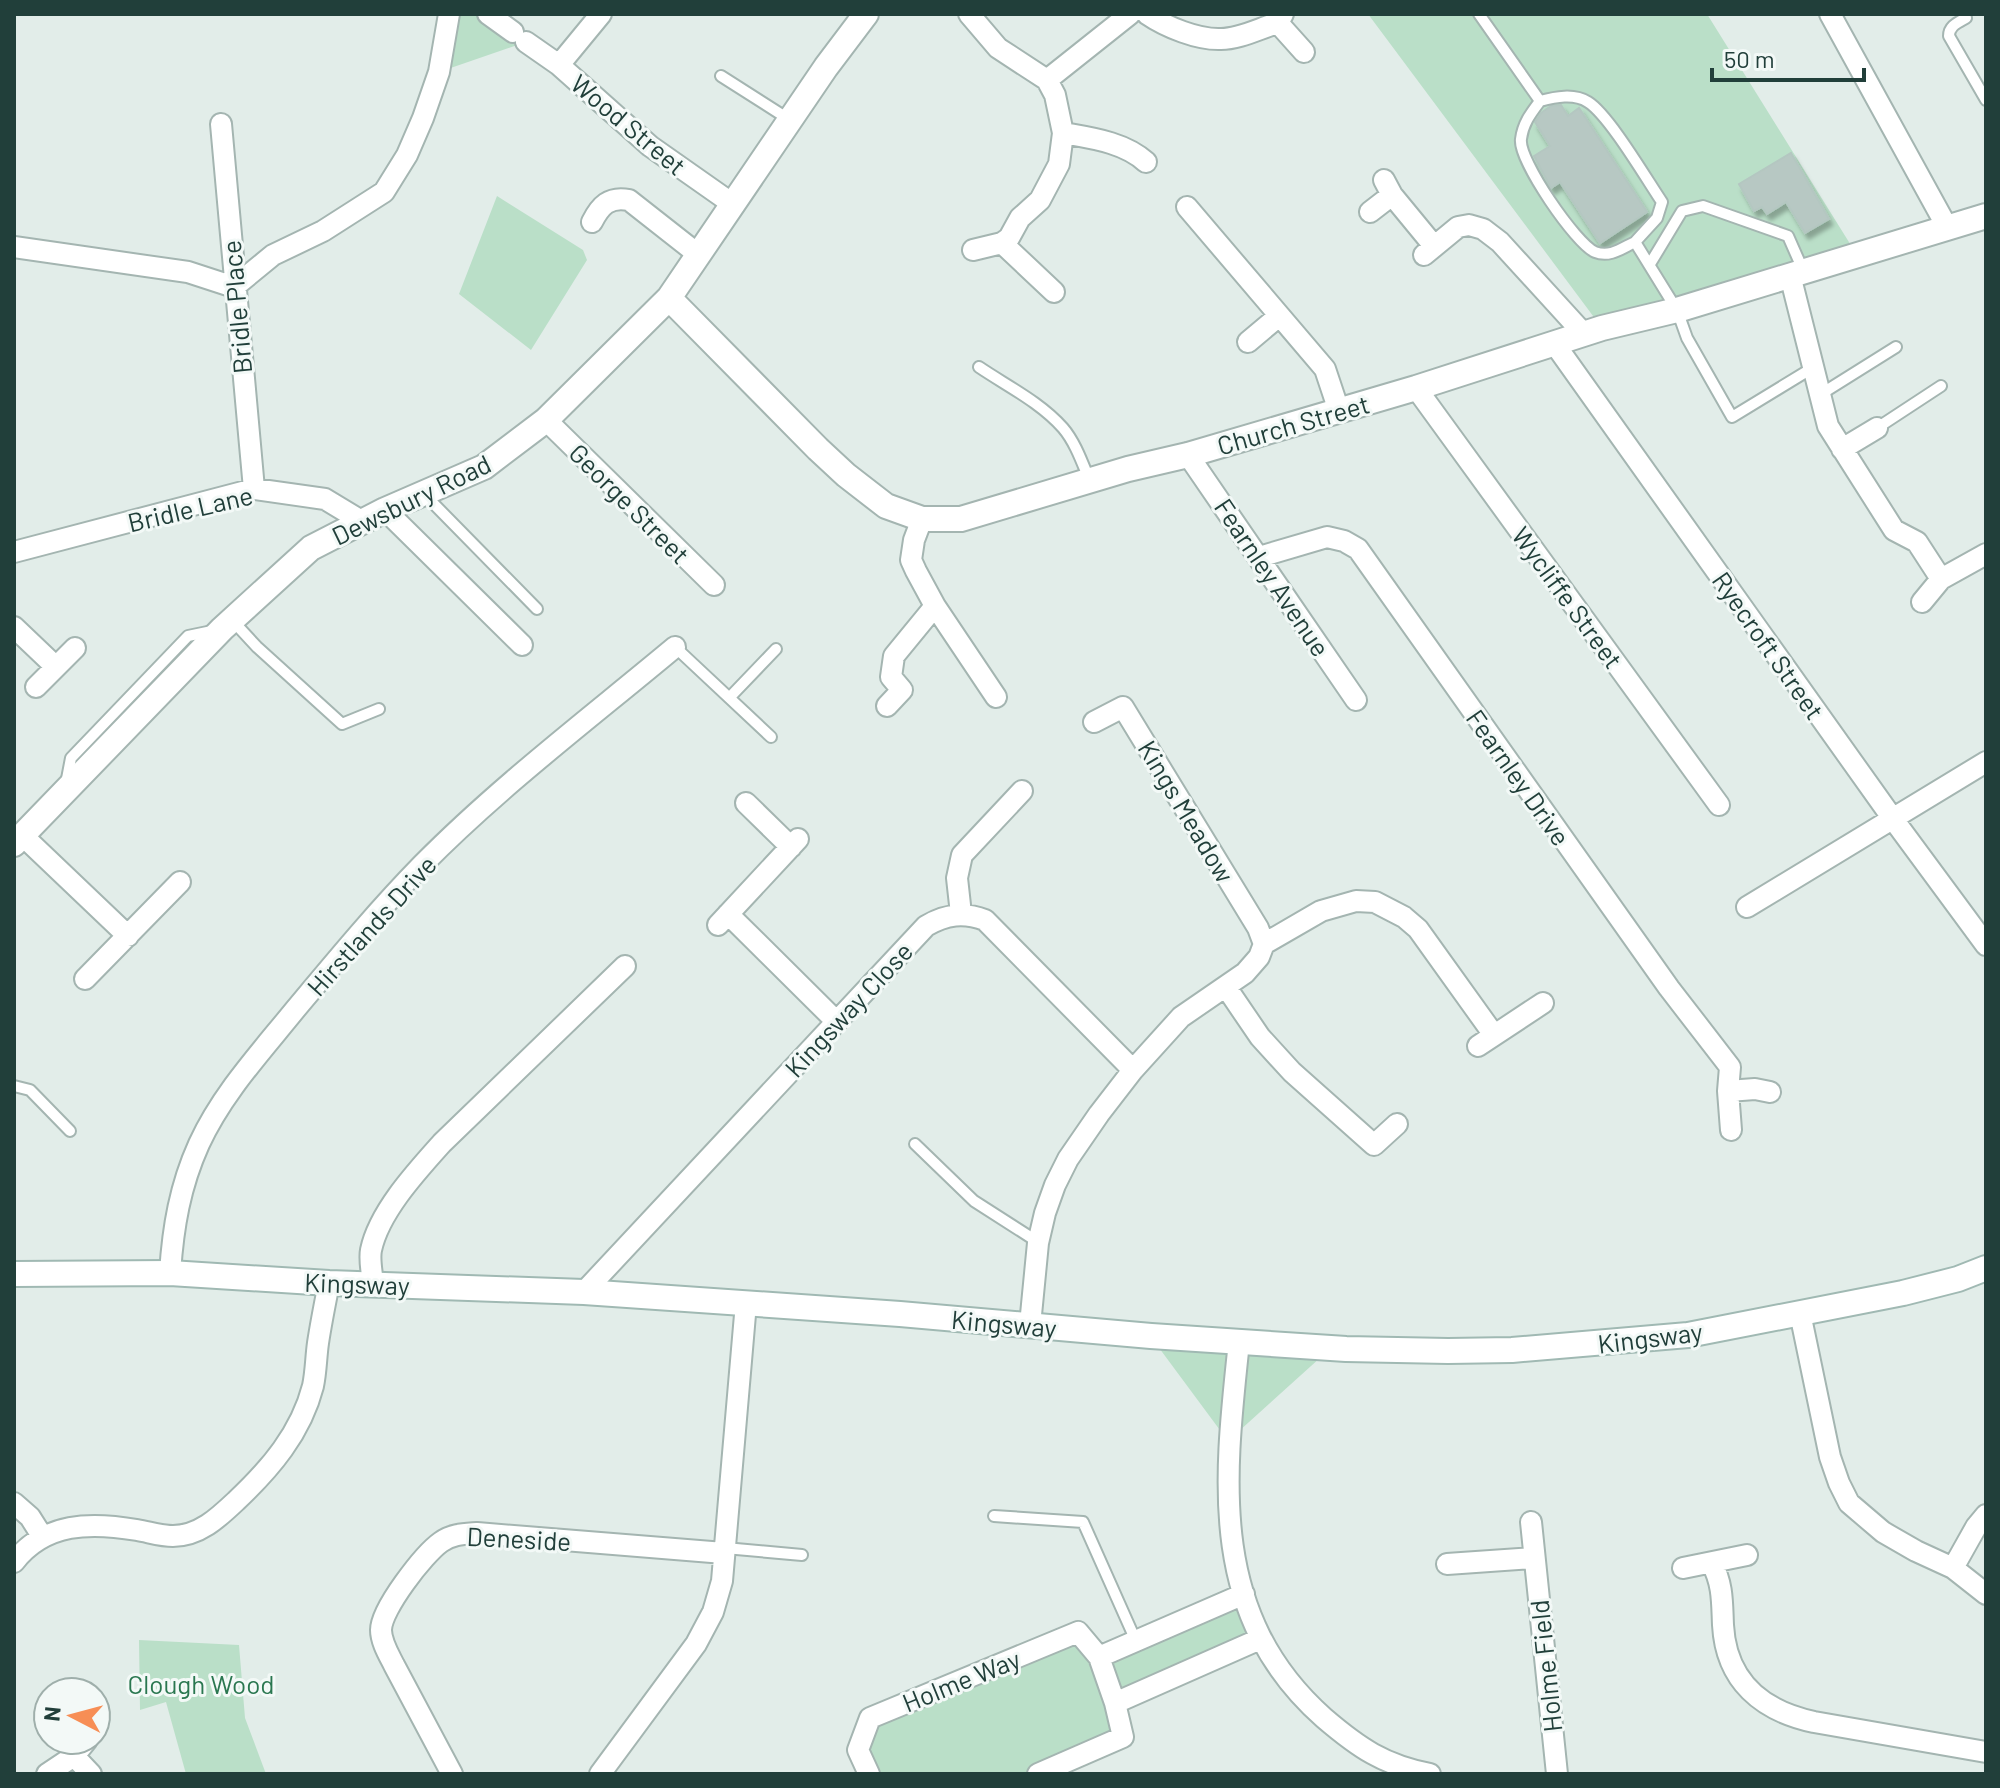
<svg xmlns="http://www.w3.org/2000/svg" width="2000" height="1788" font-family="Barlow,sans-serif">
	<style>
		.green { fill: #badfc8 }
		.building { fill: #b7c8c3; stroke: #b4c7c1; stroke-width: 2; filter: url(#shadow) }
		.lines { fill: none; stroke-linecap: round; stroke-linejoin: round }
		.service-casing { stroke: #a4b5b1; stroke-width: 14 }
		.minor-casing { stroke: #a4b5b1; stroke-width: 24 }
		.tertiary-casing { stroke: #a4b5b1; stroke-width: 28 }
		.secondary-casing { stroke: #a0b9b3; stroke-width: 28 }
		.service { stroke: #fff; stroke-width: 10 }
		.minor { stroke: #fff; stroke-width: 20 }
		.tertiary { stroke: #fff; stroke-width: 24 }
		.secondary { stroke: #fff; stroke-width: 24 }
		.labels { text-anchor: middle; dominant-baseline: central; stroke-width: 6; stroke-linejoin: round; paint-order: stroke }
		.street-label { font-size: 26px; fill: #213f3a; stroke: #f3f9f7 }
		.park-label { font-size: 26px; fill: #2a7750; stroke: #f3f9f7 }
	</style>
	<defs>
		<filter id="shadow"><feDropShadow dx="3.5" dy="6" stdDeviation="2" flood-color="#0004"/></filter>
	</defs>
	<rect width="100%" height="100%" fill="#e2ede9"/>
	<path class="green" d="M449,14H488L526,42L439,72Z
		M1368,14H1707L1857,255L1602,328Z
		M497,196L583,250L587,260L531,350L459,294Z
		M1151,1337L1331,1348L1228,1441Z
		M1244,1594L1260,1639L1115,1703L1123,1737L1038,1774H869L858,1750L870,1718L1078,1632L1099,1657Z
		M139,1640L239,1645L245,1718L266,1774H186L166,1702L140,1710Z"/>
	<path class="building" d="M1561,105L1568,116L1579,108L1647,212L1600,243L1560,182L1551,188L1534,156L1550,146L1535,122L1541,113L1551,106Z
		M1791,153L1829,219L1805,233L1786,202L1767,214L1762,207L1754,211L1739,184Z"/>
	<g class="lines">
		<defs>
			<path id="service" d="M1479,14L1540,101C1555,97 1574,93 1588,102C1609,115 1647,180 1662,202L1657,218L1635,242L1677,310L1687,338L1732,417L1814,367
				M1966,18C1957,23 1949,26 1949,36L1986,100
				M721,76L790,120
				M1540,101C1531,113 1523,123 1521,139C1518,160 1576,244 1595,252C1610,258 1622,248 1635,242
				M1650,264L1682,211L1703,206L1788,236L1803,270
				M979,367C1007,386 1040,402 1063,428C1075,442 1082,462 1089,479
				M1821,394L1896,347
				M1877,428L1941,386
				M425,495L537,609
				M232,620L257,647L342,724L379,709
				M675,647L771,737
				M730,697L776,649
				M66,784L71,758L188,636L212,631
				M14,1086L30,1090L70,1131
				M915,1144L974,1201L1038,1242
				M994,1516L1083,1522L1136,1641
				M725,1548L802,1555"/>
			<path id="minor" d="M488,14L513,32
				M969,14L998,48L1047,80L1055,95L1063,133L1059,164L1040,200L1020,218L1009,238L1002,243L973,250
				M1147,14C1166,27 1198,40 1221,39C1240,39 1260,28 1278,23
				M1283,14L1278,23L1304,52
				M1830,14L1947,227
				M526,42L559,65L650,146L734,205
				M559,65L601,14
				M1047,80L1130,14
				M221,124L254,489
				M1063,133C1091,138 1124,142 1146,162
				M1384,180L1392,195L1434,246
				M1187,207L1325,369L1339,411
				M1370,212L1392,195
				M592,222C600,206 609,196 629,200L699,255
				M1002,243L1054,292
				M14,247L188,272L234,287L273,255L323,231L384,192L407,155L423,118L439,72L449,14
				M1424,255L1458,227L1469,225L1483,229L1500,242L1584,334
				M1790,275L1828,426L1894,530L1917,542L1941,579
				M1248,342L1279,316
				M1554,343L1893,819L1986,945
				M1416,388L1719,805
				M546,420L714,585
				M1842,449L1877,428
				M1188,455L1356,700
				M385,510L522,645
				M922,519L914,540L911,560L916,571L935,606L996,697
				M14,552L254,489L325,499L363,522
				M1259,557L1327,537L1344,541L1358,549L1669,988L1730,1067L1728,1091L1731,1130
				M1922,602L1941,579L1986,554
				M14,627L56,667
				M36,687L75,648
				M887,706L902,690L891,677L894,656L935,606
				M1094,722L1123,707L1258,928L1264,944
				M746,803L791,847
				M22,835L128,936
				M1747,907L1986,762
				M728,914L836,1021
				M961,914L957,878L962,855L1022,791
				M718,925L798,839
				M85,979L180,882
				M1226,987L1260,1037L1292,1072L1374,1145L1397,1124
				M1478,1046L1543,1003
				M1728,1091L1755,1089L1770,1092
				M170,1273C173,1227 180,1186 199,1144C222,1094 260,1053 294,1011C335,962 377,911 422,865C500,786 590,718 675,647
				M373,1283C372,1273 369,1260 371,1250C379,1212 416,1172 442,1143L625,966
				M584,1292L926,926C946,914 964,912 985,920L1133,1070
				M1800,1313L1830,1457L1839,1483L1849,1503L1883,1532L1916,1551L1953,1568L1986,1594
				M1030,1325L1038,1243L1045,1213L1055,1185L1068,1159L1099,1114L1133,1070L1181,1017L1245,973L1259,957L1264,944L1321,911L1356,901L1375,902L1404,917L1418,929L1494,1035
				M1239,1342C1224,1481 1208,1615 1324,1718C1359,1748 1384,1765 1430,1774
				M14,1503L30,1517L42,1536
				M1531,1522L1557,1774
				M14,1562C45,1522 91,1522 137,1530C149,1532 161,1536 173,1536C199,1536 218,1518 236,1501C270,1469 301,1433 313,1386C316,1372 316,1357 318,1343C321,1323 325,1303 329,1283
				M1447,1564L1533,1558
				M1712,1564C1723,1584 1722,1603 1723,1625C1726,1681 1762,1711 1814,1722L1986,1752
				M1683,1568L1747,1555
				M1953,1568L1976,1527L1986,1515
				M1099,1657L1244,1594
				M1115,1703L1260,1639
				M87,1740L74,1756L91,1774
				M47,1774L74,1756
				M452,1774L394,1665C389,1655 381,1642 381,1630C381,1609 424,1554 441,1542C452,1534 464,1534 477,1533L724,1553
				M600,1774L696,1644L713,1612L722,1581L746,1303
				M869,1774L858,1750L870,1718L1078,1632L1099,1657L1115,1703L1123,1737L1038,1774"/>
			<path id="tertiary" d="M669,298L818,449L846,475L886,506L922,519H961L1128,469L1188,455L1416,388L1602,328L1677,310L1986,216
				M14,844L222,629L311,548L385,510L484,467L546,420L669,298L826,67L866,14"/>
			<path id="secondary" d="M14,1274L170,1273L329,1283L584,1292L900,1314L1151,1336L1346,1349L1448,1351L1512,1350L1688,1335L1903,1293L1958,1279L1986,1268"/>
		</defs>
		<use href="#service" class="service-casing"/>
		<use href="#minor" class="minor-casing"/>
		<use href="#tertiary" class="tertiary-casing"/>
		<use href="#secondary" class="secondary-casing"/>
		<use href="#service" class="service"/>
		<use href="#minor" class="minor"/>
		<use href="#tertiary" class="tertiary"/>
		<use href="#secondary" class="secondary"/>
	</g>
	<g class="labels">
		<g class="street-label">
			<text transform="translate(629 124) rotate(40)">Wood Street</text>
			<text transform="translate(236 307) rotate(-95)">Bridle Place</text>
			<text transform="translate(1293 424) rotate(-16)">Church Street</text>
			<text transform="translate(411 499) rotate(-26)">Dewsbury Road</text>
			<text transform="translate(630 503) rotate(45)">George Street</text>
			<text transform="translate(190 508) rotate(-13)">Bridle Lane</text>
			<text transform="translate(1273 577) rotate(56)">Fearnley Avenue</text>
			<text transform="translate(1568 597) rotate(54)">Wycliffe Street</text>
			<text transform="translate(1769 645) rotate(55)">Ryecroft Street</text>
			<text transform="translate(1519 777) rotate(55)">Fearnley Drive</text>
			<text transform="translate(1187 811) rotate(59)">Kings Meadow</text>
			<text transform="translate(371 925) rotate(-48)">Hirstlands Drive</text>
			<text transform="translate(848 1009) rotate(-47)">Kingsway Close</text>
			<text transform="translate(357 1283) rotate(2)">Kingsway</text>
			<text transform="translate(1004 1323) rotate(5)">Kingsway</text>
			<text transform="translate(1650 1337) rotate(-7)">Kingsway</text>
			<text transform="translate(519 1538) rotate(3)">Deneside</text>
			<text transform="translate(1545 1666) rotate(-96)">Holme Field</text>
			<text transform="translate(961 1680) rotate(-22)">Holme Way</text>
		</g>
		<g class="park-label">
			<text x="201" y="1683">Clough Wood</text>
		</g>
	</g>
	<rect width="2000" height="1788" fill="none" stroke="#213f3a" stroke-width="32"/>
	<g transform="translate(72 1716) rotate(276)"><circle r="38" fill="#f3f9f7" stroke="#9fafab" stroke-width="2"/>
	<path d="M0-6L14 30L0 20L-14 30Z" fill="#f78e55"/>
	<text y="-12" font-size="22" font-weight="bold" text-anchor="middle" fill="#213f3a">N</text>
	</g>
	<path d="M1712 68v12h152v-12" fill="none" stroke="#213f3a" stroke-width="4"/>
	<text x="1724" y="68" font-size="24" fill="#213f3a" stroke="#f3f9f7" stroke-width="6" paint-order="stroke">50 m</text>
</svg>
